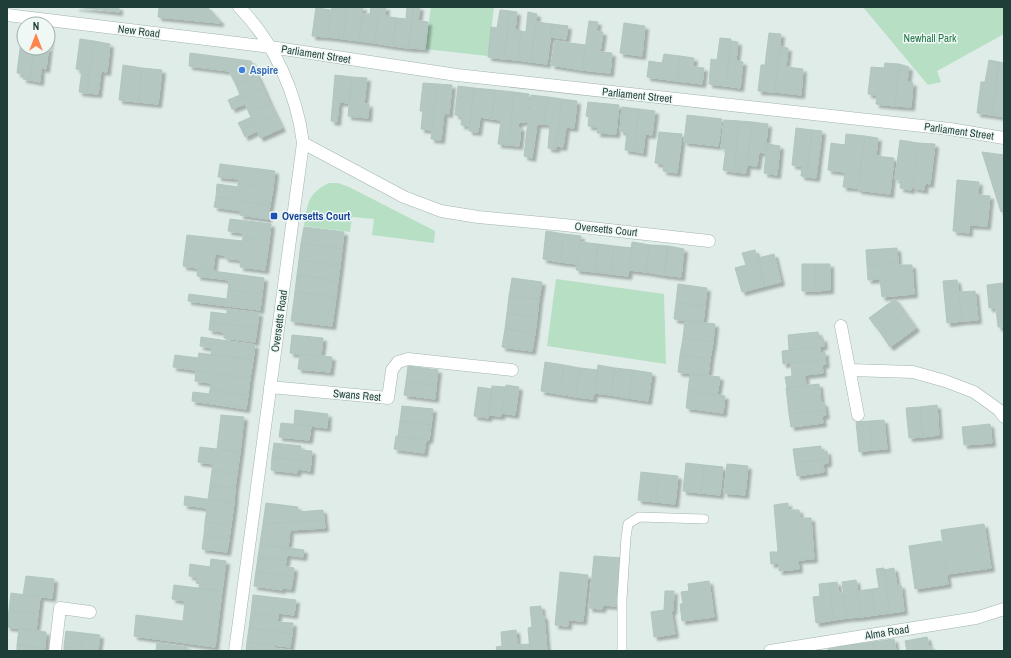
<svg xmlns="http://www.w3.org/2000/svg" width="1011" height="658" font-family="'Archivo Narrow',sans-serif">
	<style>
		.green { fill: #b6dfc4 }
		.building { fill: #b4c7c0; stroke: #b1c6bf; filter: url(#shadow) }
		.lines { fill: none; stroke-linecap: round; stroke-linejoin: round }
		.lane-casing { stroke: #a2b4af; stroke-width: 10 }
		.street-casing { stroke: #a2b4af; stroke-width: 13 }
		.lane { stroke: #fff; stroke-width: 9 }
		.street { stroke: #fff; stroke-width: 12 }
		.shop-dot { fill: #3f7fe0; stroke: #f0f8f5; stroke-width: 1.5 }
		.transit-dot { fill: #1a4fb4; stroke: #f0f8f5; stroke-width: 1.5 }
		.labels { text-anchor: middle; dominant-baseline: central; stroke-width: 3; stroke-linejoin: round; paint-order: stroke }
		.street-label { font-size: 11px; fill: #1f3e38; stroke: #f0f8f5 }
		.park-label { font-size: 11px; fill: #25784b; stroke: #f0f8f5 }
		.shop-label { font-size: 11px; font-weight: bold; fill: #366cbe; stroke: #f0f8f5; text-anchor: start }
		.transit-label { font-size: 11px; font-weight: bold; fill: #164399; stroke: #f0f8f5; text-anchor: start }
	</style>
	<defs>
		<filter id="shadow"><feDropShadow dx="3.5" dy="3.5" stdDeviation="1" flood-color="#0004"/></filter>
	</defs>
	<rect width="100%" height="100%" fill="#dfece7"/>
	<path class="green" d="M431,7H494L488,56L425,49Z
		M863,7H1004V34L937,71L941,82L928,85Z
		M329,183H338L349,187L435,231L434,243L372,235L374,219L352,217L350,232L304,226C308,203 307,194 329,183Z
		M556,279L664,294L666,364L547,346Z"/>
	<path class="building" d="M76,7H119V12Z
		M159,7H207L221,22L219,23L158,17Z
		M316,7H323V9L331,10L328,37L312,36Z
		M332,7H347L344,39L328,37Z
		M347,7H363L359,41L344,39Z
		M371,7H379L375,43L359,41L363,14H370Z
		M379,7H386L385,16L396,18L393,46L375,43Z
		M407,7H414L408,48L393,46L396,18L406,19Z
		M414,7H420L418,21L428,22L425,49L408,48Z
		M500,10L510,11L504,59L488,57L491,27L497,28Z
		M510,11L517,12L515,30L521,31L518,60L504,59Z
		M528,12L537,14L531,62L518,60L521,31L526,32Z
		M589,21L598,22L596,31L603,32L600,52L612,53L610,73L582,70Z
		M536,22L552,24L547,64L531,62Z
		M624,23L645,26L642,56L620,53Z
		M552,24L568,26L566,39L551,37Z
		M22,33H24V48H34L30,80L23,79L24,74L17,73Z
		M769,33L781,34L775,92L758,91L761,65H765Z
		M48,36H50L46,69L41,68L40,82L30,80L34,48H48Z
		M720,38L731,39L726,86L709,84L711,59L717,60Z
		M80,39L94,41L87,93L79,92L82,70L76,69Z
		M94,41L110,44L107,72L101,71L98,94L87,93Z
		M555,41L585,45L582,70L551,65Z
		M731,41L738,42L736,61L743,62L740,88L726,86Z
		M780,47L788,48L786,67L803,69L801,95L775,92Z
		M190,53L251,61L257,75L236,85L229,71L189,66Z
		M664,54L680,56L677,81L647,77L649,61L662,63Z
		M680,56L694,58L693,67L704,68L702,84L677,81Z
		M989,60L999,62L992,115L977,113L981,82H985Z
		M999,62L1004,63V117L992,115Z
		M885,63L899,64L895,106L876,104L877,95L868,94L871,67L884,68Z
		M899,64L909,67L907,82L913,83L911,107L895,106Z
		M123,65L142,68L138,102L119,100Z
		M142,68L162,70L158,104L138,102Z
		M257,75L263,88L230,104L228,100L240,95L236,85Z
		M335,75L352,77L349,103L339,102L337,122L331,121Z
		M352,77L367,78L364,104H369L368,118L348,116Z
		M423,83L437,84L432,130L421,129L423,111H420Z
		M437,84L452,85L449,114L444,113L441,140L431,139Z
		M458,86L474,88L470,126L461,125L462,116L455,115Z
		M263,88L270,104L249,113L245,104L232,109L230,104Z
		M474,88L495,90L492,119L480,117L478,132L469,131Z
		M495,90L514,92L509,145L498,144L501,120L492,119Z
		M514,92L529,94L526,122H519L518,127L521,128L519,146L509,145Z
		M531,95L548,97L544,124H537L532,158L524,156Z
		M548,97L562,99L556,149L548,148L550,125L544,124Z
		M562,99L577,101L574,128L566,127L563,147L556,146Z
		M588,102L619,105L616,134L597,133L598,127L588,126L589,117L586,116Z
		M270,104L275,114L242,130L238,123L251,117L249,113Z
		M622,107L639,109L634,151L625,150L627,132L620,131Z
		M639,109L655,111L652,135L645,134L643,153L634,151Z
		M275,114L282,128L260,138L257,131L245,137L242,130Z
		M687,115L722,119L718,146L684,142Z
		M724,120L739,121L734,172L723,170L726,149L721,148Z
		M739,121L752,122L746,173L734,172Z
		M752,122L768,124L765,153L759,152L757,166L747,165Z
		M796,128L812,130L808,167L792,165Z
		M812,130L822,131L816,178L801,176L802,167H808Z
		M659,132L682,134L677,173L663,171L664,164L655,163Z
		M846,134L865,136L858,188L843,187L845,172L828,170L831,143L845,145Z
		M865,136L878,138L876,156L894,158L890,194L858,190Z
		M900,140L918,143L913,182L912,181L911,190L900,188L901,180L895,179Z
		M918,143L935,144L930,184L925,183L924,190L913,188Z
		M767,144L780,146L777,175L764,173Z
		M982,152L1004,155V211L1001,212Z
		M220,164L275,171L273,188L238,183L239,179L218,177Z
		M957,180L979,182L978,195L990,196L987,226L969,225V233L953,231Z
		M238,183L273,188L270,205L216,197L217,184L238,187Z
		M216,197L270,205L268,219L240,215L241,211L214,207Z
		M230,219L271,224L269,241L243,238V233L228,231Z
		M304,227L344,232L342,249L301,243Z
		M546,231L564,234L560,262L543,259Z
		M564,234L581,236L577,264L560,262Z
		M187,235L242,241L243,238L269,241L265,270L240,267L241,260L225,258V255L215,254L213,270L183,266Z
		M580,242L598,244L595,272L576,270Z
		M632,242L650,245L646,272L629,270Z
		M301,243L342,249L340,266L299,260Z
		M598,244L614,246L611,274L595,272Z
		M650,245L668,246L664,275L646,272Z
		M614,246L632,248L628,276L611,274Z
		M668,246L684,249L681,277L664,275Z
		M897,248L898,263L867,265L866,250Z
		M755,250L765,286L742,292L735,268L746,265L742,253Z
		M774,254L781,282L765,286L758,258Z
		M299,260L340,266L338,281L297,275Z
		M898,263V265H912L914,294L882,297L880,279L868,280L867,265Z
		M802,264H815V291H802Z
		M815,264H830V290L815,291Z
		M198,269L264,278L262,294L228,290L229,280L197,276Z
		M297,275L338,281L336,297L295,292Z
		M512,278L542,282L539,299L509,296Z
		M957,280L962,321L947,323L943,281Z
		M1004,283V327H998L996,308H989L987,285Z
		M678,284L707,288L705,306L676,302Z
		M228,290L262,294L260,310L188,301L189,294L227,299Z
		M975,291L978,320L962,321L959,292Z
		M295,292L336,297L332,326L291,321Z
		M509,296L539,299L537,317L507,313Z
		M895,299L905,313L880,332L869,318Z
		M676,302L705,306L703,323L674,319Z
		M227,309L259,313L257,328L210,322L211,312L227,314Z
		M507,313L537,317L535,333L505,329Z
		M905,313L916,328L890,347L880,332Z
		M685,320L715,324L713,342L683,338Z
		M210,322L257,328L255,342L224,338V332L209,330Z
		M505,329L535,333L532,351L502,347Z
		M818,332L819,339L823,338L824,346L789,350L788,335Z
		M292,335L323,338L321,356L290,353Z
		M201,337L255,345L253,360L211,354L212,348L200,346Z
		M683,338L713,342L710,359L680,355Z
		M820,346V353L825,352V359L783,364L782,351Z
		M199,353L253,360L250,378L173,367L175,355L198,358Z
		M300,354L332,357L330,372L298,369Z
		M680,355L710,359L708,376L678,372Z
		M825,359L826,364L822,365L823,373L805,375L806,386L787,388L785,377L792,376L791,363Z
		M545,362L564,365L559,394L541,391Z
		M564,365L580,368L576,397L559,394Z
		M598,365L615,368L611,395L594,393Z
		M408,366L438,370L436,386L406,382Z
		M580,368L598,370L593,399L576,397Z
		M615,368L633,370L628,398L611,395Z
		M633,370L652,373L648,401L628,398Z
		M196,371L250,378L248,395L210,390L211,383L195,381Z
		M690,374L720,377L717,395L688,391Z
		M406,382L436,386L435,399L404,395Z
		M819,384L821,403H824L825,410L789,414L786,388Z
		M506,385L519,387L515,415L502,413Z
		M492,386L505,387L501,416L488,415Z
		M478,387L492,389L488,418L474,416Z
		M210,390L248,395L246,409L192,401L193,392L209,394Z
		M688,391L725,396L723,413L686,408Z
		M937,405L939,435L923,437L920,407Z
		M402,406L433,409L431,425L400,421Z
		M920,407L923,437L909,438L906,408Z
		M295,410L328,414L327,428L294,424Z
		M822,410H825L826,415L822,416L823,423L791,427L789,414Z
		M221,415L244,417L240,452L217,449Z
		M884,420L887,449L872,450L870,421Z
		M400,421L431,425L429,440L398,436Z
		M870,421L872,450L859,452L856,422Z
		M281,423L311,426L309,440L279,437Z
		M990,424L992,443L964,445L962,427Z
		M396,436L426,440L424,453L394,449Z
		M274,443L301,446L300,450L312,451L311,462L272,457Z
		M821,446V452L827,451L828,459L795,463L793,449Z
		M200,447L240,452L237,474L212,470L213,464L198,462Z
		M272,457L311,462L310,471L298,469L297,473L271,470Z
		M828,459V463L823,464L824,472L797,476L795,463Z
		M686,463L704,465L701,493L683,491Z
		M727,464L748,466L745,495L724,493Z
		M704,465L723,467L720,495L701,493Z
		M212,470L237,474L235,488L210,485Z
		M641,472L659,474L656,502L638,500Z
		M659,474L678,476L675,504L656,502Z
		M210,485L235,488L234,503L208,499Z
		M185,496L234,503L231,525L205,522L207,508L184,505Z
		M266,503L298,507L297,512L323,510L324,520L263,524Z
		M788,503V510H799L800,518H811L814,559L798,560L799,569L779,571V563L771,564L770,552H778L774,505Z
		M324,520L325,528L290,530L288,548L260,544L263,524Z
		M205,522L231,525L229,539L204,535Z
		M984,524L991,568L947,574L941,530Z
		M204,535L229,539L227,552L202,549Z
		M941,541L948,584L915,589L909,546Z
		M260,544L304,550L303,557L287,555L286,561L258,557Z
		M594,556L622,558L617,606L603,605L602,609L589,608Z
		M258,557L286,561L285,566L294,568L293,577L256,571Z
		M211,559L226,561L222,591L199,589L200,584L196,583L197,577L189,576L190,564L210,567Z
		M884,568L890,613L875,615L872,589L879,588L876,569Z
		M894,568L897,586L901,585L904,611L890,613L884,570Z
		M256,571L293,577L291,589L282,588V590L254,586Z
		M560,572L588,575L583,621L568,620V626L555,625Z
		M26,576L54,579L52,598L23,595Z
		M856,580L861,617L847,618L842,582Z
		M709,581L714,617L682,621L680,604H683L681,592L689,591L688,584Z
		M837,582L839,593H843L847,618L834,620L829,583Z
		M829,583L834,620L816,623L813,597L820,596L819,584Z
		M174,585L222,591L215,647L134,636L136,615L183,621L185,601L172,599Z
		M872,589L875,615L861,617L857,591Z
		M665,591H674L673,611H671L675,634L654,637L651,612L664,610Z
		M11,593L40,597L38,614L9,610Z
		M253,595L296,600L294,615L278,613V617L251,613Z
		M541,606L542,616H544L547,651H530L528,628L532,627L530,607Z
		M9,610L38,614L36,630L7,627Z
		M251,613L278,617L277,622L293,623L292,634L249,628Z
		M249,628L292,634L290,647L247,642Z
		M19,629L46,632L45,648L17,645Z
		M516,630L517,645L529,644L530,651H497L496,647L502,646L501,632Z
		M66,631L83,633L81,649L64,647Z
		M83,633L100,635L98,651L81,649Z
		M927,637L929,647H932V651H907L905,641Z
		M894,639L896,651H874L873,642Z
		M247,642L274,645V648L294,651H246Z
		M873,642L874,651H859L858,644Z
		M157,643L188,647L187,651H156Z
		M858,644L859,651H844L843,646Z
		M17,645L45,648L44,651H17Z
		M843,646L844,651H828V649Z
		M64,647L81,649V651H64Z"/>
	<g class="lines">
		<defs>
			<path id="lane" d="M622,651V599L626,537L628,524L639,517L704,519"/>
			<path id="street" d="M7,15L270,47L457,75L950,129L1004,138
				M303,143L404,197L441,211L478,217L564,225L709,241
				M841,326L858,415
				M850,370L913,372L945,381L974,392L999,410L1004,417
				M270,387L388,398L392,370L398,362L408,359L512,370
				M55,651L60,608L90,612
				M235,651L303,143C297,94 274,42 239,7
				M770,651L976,618L1004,609"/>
		</defs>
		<use href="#lane" class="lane-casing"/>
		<use href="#street" class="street-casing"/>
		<use href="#lane" class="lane"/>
		<use href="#street" class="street"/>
	</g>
	<circle class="shop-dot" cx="242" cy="70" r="4"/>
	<rect class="transit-dot" x="270" y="212" width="8" height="8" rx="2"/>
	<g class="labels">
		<g class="street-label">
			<text transform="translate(139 31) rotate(7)">New Road</text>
			<text transform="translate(316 54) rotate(9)">Parliament Street</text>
			<text transform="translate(637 95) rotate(6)">Parliament Street</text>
			<text transform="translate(959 131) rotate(8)">Parliament Street</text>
			<text transform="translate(606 229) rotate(6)">Oversetts Court</text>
			<text transform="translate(279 321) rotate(-82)">Oversetts Road</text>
			<text transform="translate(357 395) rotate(5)">Swans Rest</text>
			<text transform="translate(887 632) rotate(-9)">Alma Road</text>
		</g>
		<g class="park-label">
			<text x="930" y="38">Newhall Park</text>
		</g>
		<g class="shop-label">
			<text x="250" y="70">Aspire</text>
		</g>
		<g class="transit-label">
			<text x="282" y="216">Oversetts Court</text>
		</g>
	</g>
	<rect width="1011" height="658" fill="none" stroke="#1f3e38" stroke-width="16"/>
	<g transform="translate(36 36)"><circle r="19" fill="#f0f8f5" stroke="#9caea9"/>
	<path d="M0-3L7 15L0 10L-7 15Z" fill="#fe844b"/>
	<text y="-6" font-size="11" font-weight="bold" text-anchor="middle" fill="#1f3e38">N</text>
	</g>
</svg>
